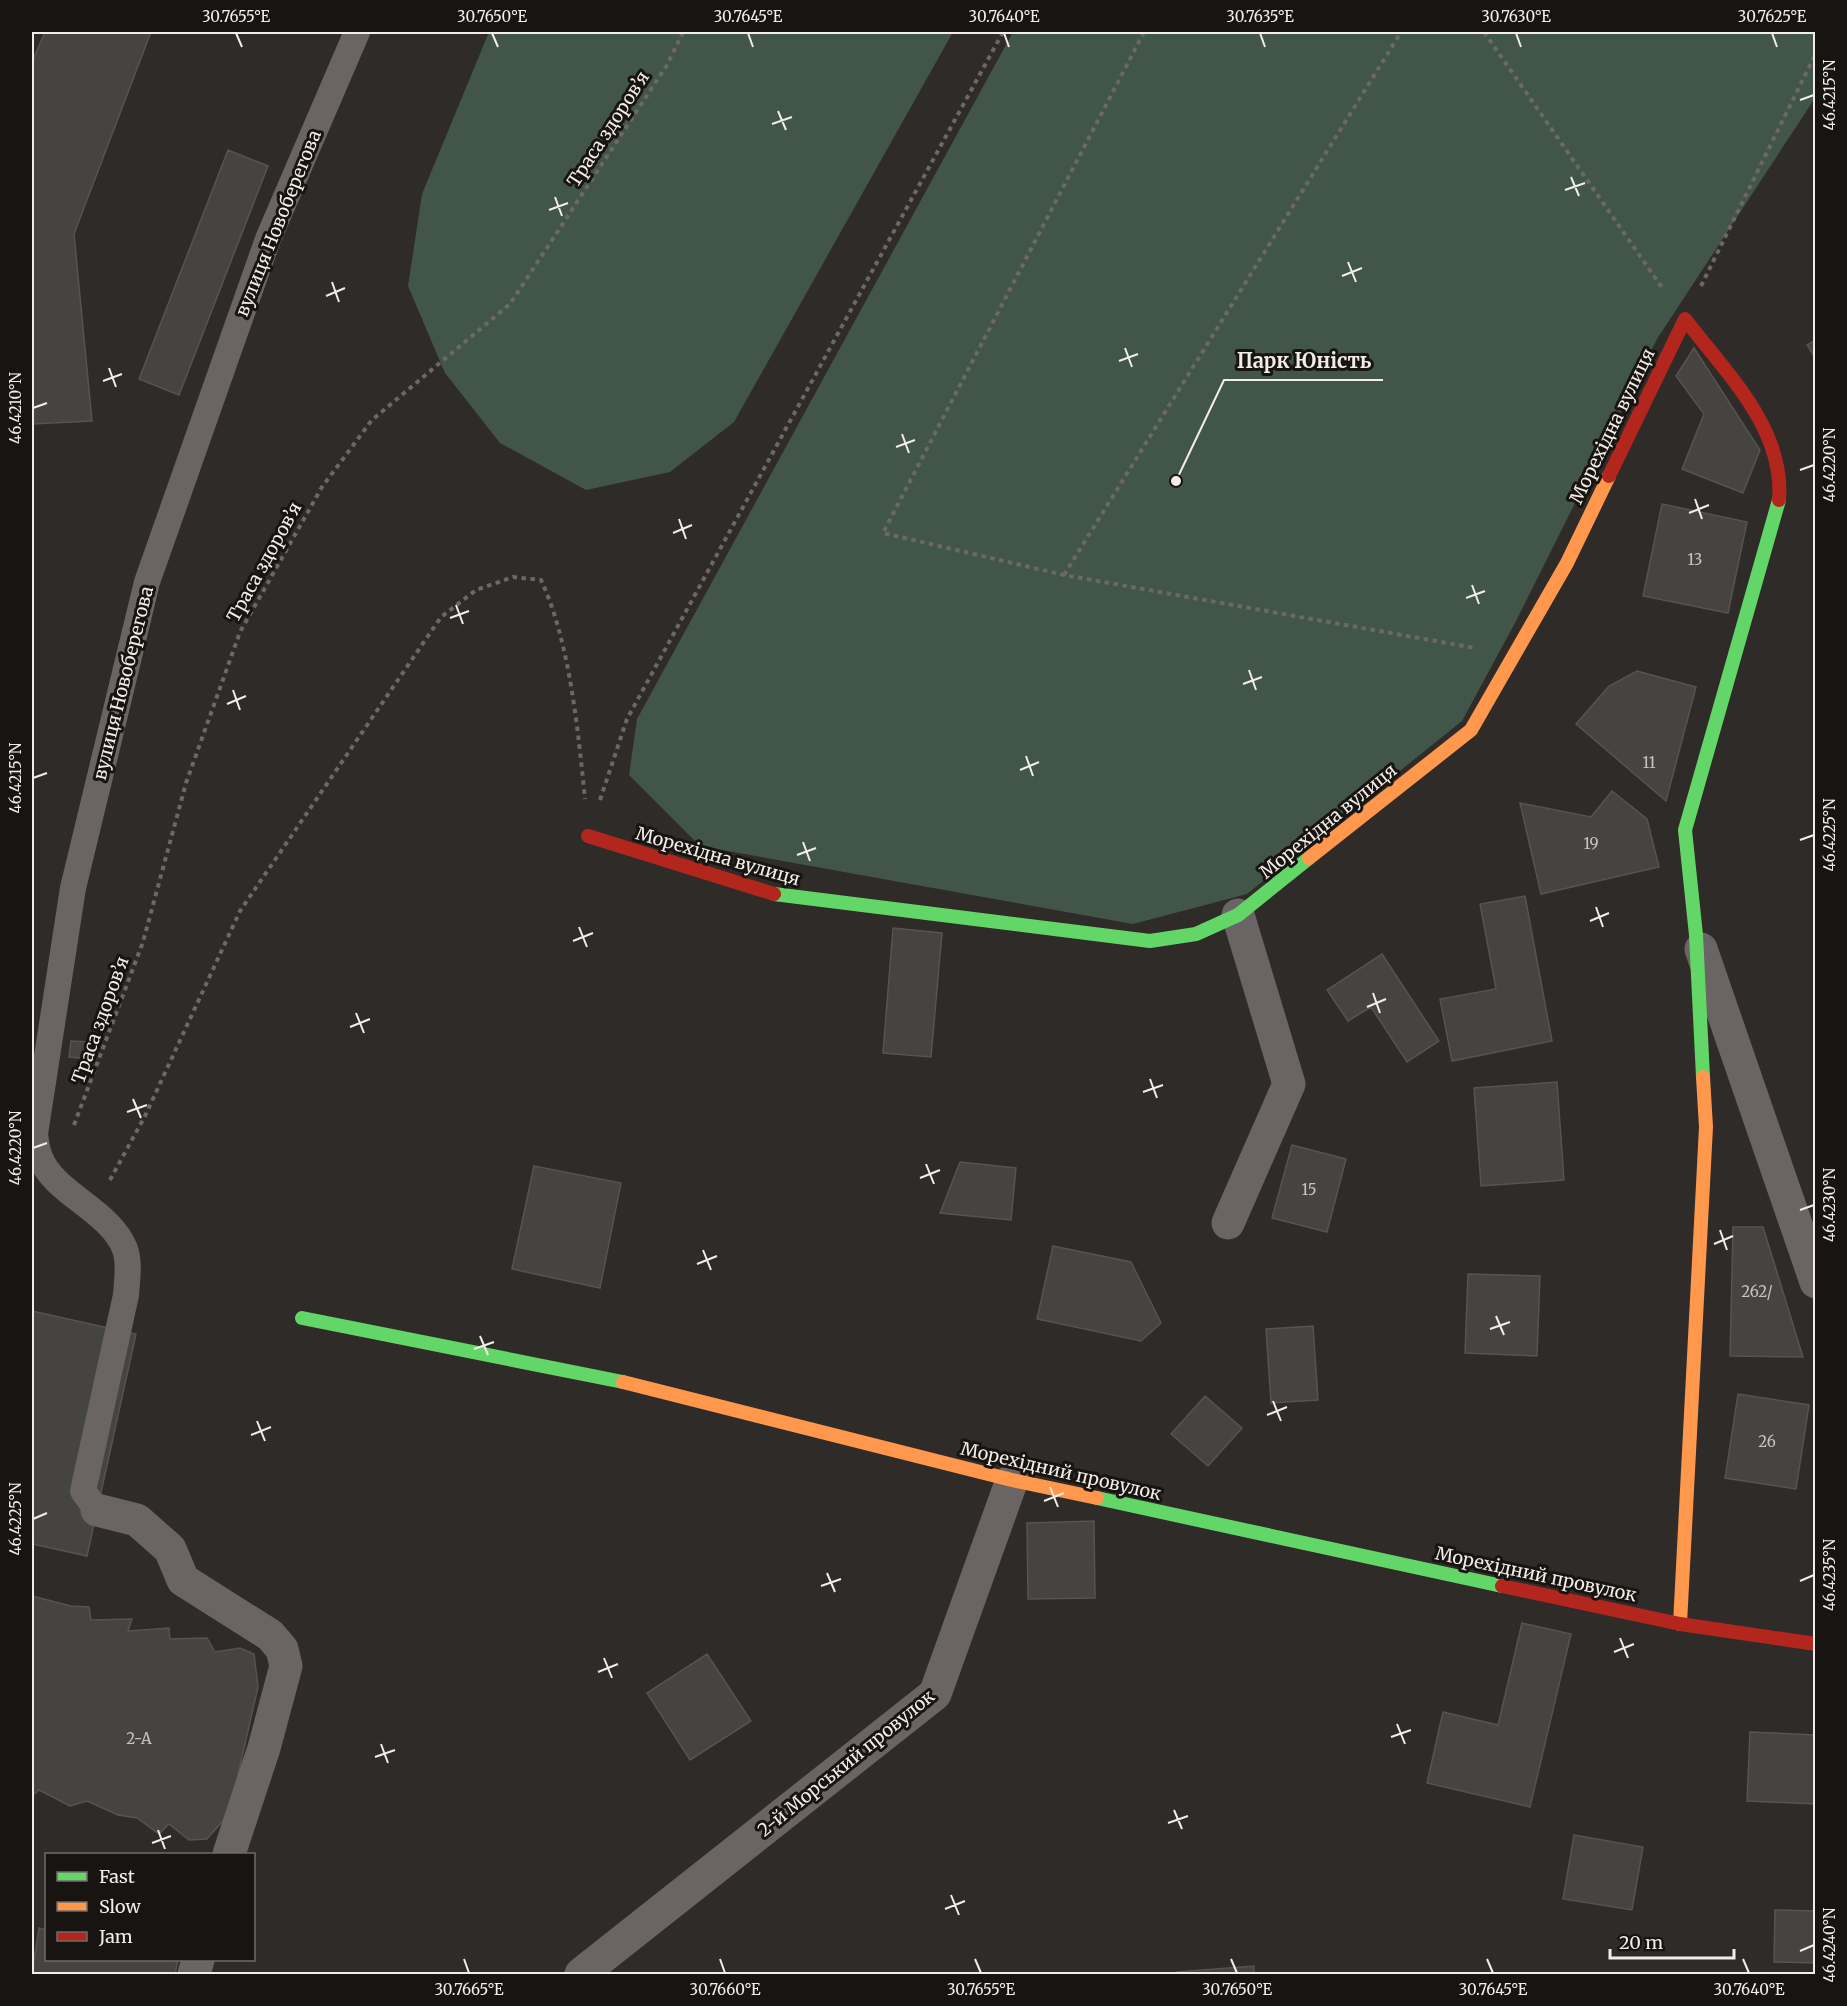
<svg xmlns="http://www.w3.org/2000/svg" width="1847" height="2006" font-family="Merriweather,serif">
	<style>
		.green { fill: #425549 }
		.building { fill: #464441; stroke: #565350; stroke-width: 1.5 }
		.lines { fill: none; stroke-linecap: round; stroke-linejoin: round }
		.path { stroke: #6c6867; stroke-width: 4; stroke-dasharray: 4.5 4.5; stroke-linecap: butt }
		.lane { stroke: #6a6564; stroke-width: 26 }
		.street { stroke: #6a6564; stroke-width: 33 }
		.fast { stroke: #63d668; stroke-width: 14 }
		.slow { stroke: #ff974d; stroke-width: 14 }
		.jam { stroke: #b3261e; stroke-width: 14 }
		.ticks { fill: none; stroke: #f2ede8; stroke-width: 2 }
		.labels { text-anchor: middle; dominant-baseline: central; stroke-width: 6; stroke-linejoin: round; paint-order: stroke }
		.number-label { font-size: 15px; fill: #c7c3be }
		.street-label { font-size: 18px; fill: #f2ede8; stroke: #181411 }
		.leader { fill: none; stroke: #f2ede8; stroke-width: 2 }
		.callout-dot { fill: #f2ede8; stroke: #181411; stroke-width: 2 }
		.callout-label { font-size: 20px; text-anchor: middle; font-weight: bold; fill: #f2ede8; stroke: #181411; stroke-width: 6; stroke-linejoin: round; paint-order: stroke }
		.neatline { fill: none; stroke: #f2ede8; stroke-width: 2 }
		.ticks-label { font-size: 15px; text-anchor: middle; fill: #f2ede8 }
	</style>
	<rect width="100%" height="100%" fill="#2e2b28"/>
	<path class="green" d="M489,32H953L734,422L670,472L586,490L500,443L445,373L408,286L422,194Z
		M1013,32H1815V98L1657,339L1515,623L1462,721L1247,894L1133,924L700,846L629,775L637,719Z"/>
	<path class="building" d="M45,32H151L74,234L92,421L32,424V62Z
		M228,150L268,166L179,395L139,379Z
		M1816,340V359L1807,345Z
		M1694,348L1760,450L1743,493L1682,469L1704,414L1676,376Z
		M1662,504L1747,522L1728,613L1643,596Z
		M1637,671L1696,687L1666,801L1576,724L1609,686Z
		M1612,791L1647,819L1659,867L1541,894L1520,803L1591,817Z
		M1525,896L1552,1041L1452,1061L1440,999L1496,989L1480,904Z
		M893,928L942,933L931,1057L883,1053Z
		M1382,954L1439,1041L1407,1062L1371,1007L1348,1021L1327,990Z
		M71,1041L91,1042L90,1059L69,1057Z
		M1557,1082L1564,1180L1481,1186L1474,1088Z
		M1292,1145L1346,1159L1327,1232L1272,1218Z
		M960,1162L1016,1168L1011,1220L940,1213Z
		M534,1166L621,1183L600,1288L512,1269Z
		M1733,1227H1763L1803,1357L1730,1356Z
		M1053,1246L1131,1262L1161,1323L1141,1341L1037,1319Z
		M1468,1274L1540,1276L1537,1356L1465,1353Z
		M32,1311L136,1334L87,1556L32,1544Z
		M1313,1326L1318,1400L1271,1403L1266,1329Z
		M1738,1394L1809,1405L1796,1489L1725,1478Z
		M1205,1396L1242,1428L1208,1466L1171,1434Z
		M1094,1521L1095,1598L1028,1599L1027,1523Z
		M32,1596L71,1606L89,1607L91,1620L132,1619L128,1631L169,1628L170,1639L207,1638L215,1652L240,1648L254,1654L258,1687L229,1814L207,1839L189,1840L169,1824L159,1834L137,1818L118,1815L87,1801L70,1806L39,1790L32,1796Z
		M1522,1623L1571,1634L1530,1807L1427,1783L1443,1712L1498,1725Z
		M707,1654L751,1721L690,1760L647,1693Z
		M1750,1732L1816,1735V1804L1747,1801Z
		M1574,1835L1643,1847L1632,1910L1563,1899Z
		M1775,1910L1816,1911V1963L1774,1962Z
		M39,1928L46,1930V1960H178L175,1974H32Z
		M1254,1966V1974H1177V1972Z"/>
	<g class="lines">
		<path class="path" d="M1144,32L883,533L1064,575L1475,648
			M1484,32L1663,289
			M1701,286L1816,53
			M1064,575L1401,32
			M600,800L627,719L1003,32
			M74,1125L143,942L186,783L240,632L322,487L372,420L510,304L667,65L683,32
			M110,1180L145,1116L240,911L441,617L476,590L513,577L541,580C570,642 578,731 585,799"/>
		<path class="lane" d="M97,1510L83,1491L126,1295C127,1280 130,1263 125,1249C110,1210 54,1194 40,1157C37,1150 36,1141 35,1134L73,888L147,582L268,239L357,32"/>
		<path class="street" d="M1701,949L1816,1282
			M1228,1223L1289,1084L1238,915
			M97,1510L137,1520L170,1549L183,1580L270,1635L282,1649L286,1666L264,1748L229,1854
			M194,1974L198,1960
			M581,1974L935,1694L1012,1480"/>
		<path class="fast" d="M774,894L1150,941L1196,934L1238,915L1309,858
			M1703,1077L1696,935L1685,830L1779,500
			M302,1318L623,1382
			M1097,1498L1502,1586"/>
		<path class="slow" d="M1309,858L1471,730L1567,563L1609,476
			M623,1382L1012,1480L1097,1498
			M1680,1624L1706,1127L1703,1077"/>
		<path class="jam" d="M1609,476L1685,319C1725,372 1785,428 1779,500
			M588,836L774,894
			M1502,1586L1680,1624L1816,1644"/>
	</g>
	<path class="ticks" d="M236,33L242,47M492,33L498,47M748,33L753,47M1004,33L1009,47M1260,33L1265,47M1516,33L1521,47M1772,33L1777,47M1800,100L1814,95M778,111L786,130M772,124L792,117M1571,177L1579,196M1565,190L1585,183M555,197L562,216M549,210L568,203M1348,262L1356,282M1342,276L1362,268M332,282L339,302M326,296L345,288M1125,348L1132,367M1119,361L1138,354M109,368L116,387M103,381L122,374M33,408L47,403M902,434L909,453M896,447L915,440M1800,470L1814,465M1695,499L1702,519M1689,513L1709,505M679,519L686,539M673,533L692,525M1472,585L1479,604M1466,598L1485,591M456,605L463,624M450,618L469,611M1249,670L1256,690M1243,684L1262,677M233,690L240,710M227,704L246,696M1026,756L1033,776M1020,770L1039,762M33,778L47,773M1800,840L1814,835M803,842L810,861M797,855L816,848M1596,907L1603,927M1590,921L1609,913M579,927L587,947M573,941L593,933M1373,993L1380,1013M1367,1007L1386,999M356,1013L364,1033M350,1027L370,1019M1150,1079L1157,1098M1143,1092L1163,1085M133,1099L141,1118M127,1112L147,1105M33,1148L47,1143M926,1164L934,1184M920,1178L940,1170M1800,1210L1814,1205M1720,1230L1727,1250M1714,1244L1733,1236M703,1250L711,1270M697,1264L717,1256M1496,1316L1504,1335M1490,1329L1510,1322M480,1336L488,1355M474,1349L494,1342M1273,1401L1281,1421M1267,1415L1287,1407M257,1421L265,1441M251,1435L271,1427M1050,1487L1058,1507M1044,1501L1064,1493M33,1519L47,1513M827,1573L835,1592M1800,1581L1814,1575M821,1586L841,1579M1620,1638L1628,1658M1614,1652L1634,1644M604,1658L612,1678M598,1672L618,1664M1397,1724L1405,1744M1391,1737L1411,1730M381,1744L388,1763M375,1757L395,1750M1174,1810L1182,1829M1168,1823L1188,1816M158,1830L165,1849M152,1843L171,1836M951,1895L959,1915M945,1909L965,1901M1800,1951L1814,1945M464,1959L469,1973M720,1959L725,1973M975,1959L981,1973M1231,1959L1237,1973M1487,1959L1493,1973M1743,1959L1749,1973"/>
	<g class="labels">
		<g class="number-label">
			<text x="1695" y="559">13</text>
			<text x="1649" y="762">11</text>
			<text x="1591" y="843">19</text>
			<text x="1309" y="1189">15</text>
			<text x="1757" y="1291">262/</text>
			<text x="1767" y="1441">26</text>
			<text x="139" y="1738">2-А</text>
		</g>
		<g class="street-label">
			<text transform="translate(608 129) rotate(-57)">Траса здоров’я</text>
			<text transform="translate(278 223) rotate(-68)">вулиця Новоберегова</text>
			<text transform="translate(1612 426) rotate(-64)">Морехідна вулиця</text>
			<text transform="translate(264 562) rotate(-61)">Траса здоров’я</text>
			<text transform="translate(123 683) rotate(-76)">вулиця Новоберегова</text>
			<text transform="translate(1328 821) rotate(-39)">Морехідна вулиця</text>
			<text transform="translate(718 856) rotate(16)">Морехідна вулиця</text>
			<text transform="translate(100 1020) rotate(-70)">Траса здоров’я</text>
			<text transform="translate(1061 1471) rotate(13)">Морехідний провулок</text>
			<text transform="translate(1536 1574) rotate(12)">Морехідний провулок</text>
			<text transform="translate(846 1763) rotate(-39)">2-й Морський провулок</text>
		</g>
	</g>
	<path class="leader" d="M1176 481L1224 380H1383"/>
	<circle class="callout-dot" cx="1176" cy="481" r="6"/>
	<g class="callout-label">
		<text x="1304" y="368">Парк Юність</text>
	</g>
	<rect width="1847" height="2006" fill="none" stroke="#181411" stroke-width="66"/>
	<rect x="45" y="1853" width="210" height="108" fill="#181411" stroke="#6f6b67" stroke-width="1.5"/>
	<rect x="57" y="1872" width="30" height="9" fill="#63d668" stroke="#6f6b67" stroke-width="1.5"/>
	<text x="99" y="1883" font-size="18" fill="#f2ede8">Fast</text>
	<rect x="57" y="1902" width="30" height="9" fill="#ff974d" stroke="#6f6b67" stroke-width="1.5"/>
	<text x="99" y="1913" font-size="18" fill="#f2ede8">Slow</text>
	<rect x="57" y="1932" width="30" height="9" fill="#b3261e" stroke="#6f6b67" stroke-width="1.5"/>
	<text x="99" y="1943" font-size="18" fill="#f2ede8">Jam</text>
	<path d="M1610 1949v9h124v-9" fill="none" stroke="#f2ede8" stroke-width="3"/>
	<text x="1619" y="1949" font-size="18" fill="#f2ede8" stroke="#181411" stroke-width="4.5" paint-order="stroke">20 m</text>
	<rect x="33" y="33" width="1781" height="1940" class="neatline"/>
	<g class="ticks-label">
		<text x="236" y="22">30.7655°E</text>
		<text x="492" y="22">30.7650°E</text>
		<text x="748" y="22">30.7645°E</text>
		<text x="1004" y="22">30.7640°E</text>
		<text x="1260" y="22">30.7635°E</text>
		<text x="1516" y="22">30.7630°E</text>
		<text x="1772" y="22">30.7625°E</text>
		<text transform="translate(1830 95) rotate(-90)" y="5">46.4215°N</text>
		<text transform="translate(16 408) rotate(-90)" y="5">46.4210°N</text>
		<text transform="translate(1830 465) rotate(-90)" y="5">46.4220°N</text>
		<text transform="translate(16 778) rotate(-90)" y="5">46.4215°N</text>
		<text transform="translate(1830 835) rotate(-90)" y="5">46.4225°N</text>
		<text transform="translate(16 1148) rotate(-90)" y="5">46.4220°N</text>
		<text transform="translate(1830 1205) rotate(-90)" y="5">46.4230°N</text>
		<text transform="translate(16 1519) rotate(-90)" y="5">46.4225°N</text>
		<text transform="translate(1830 1575) rotate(-90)" y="5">46.4235°N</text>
		<text transform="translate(1830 1945) rotate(-90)" y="5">46.4240°N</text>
		<text x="469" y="1995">30.7665°E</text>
		<text x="725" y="1995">30.7660°E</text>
		<text x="981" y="1995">30.7655°E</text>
		<text x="1237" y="1995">30.7650°E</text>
		<text x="1493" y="1995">30.7645°E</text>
		<text x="1749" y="1995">30.7640°E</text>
	</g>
</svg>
